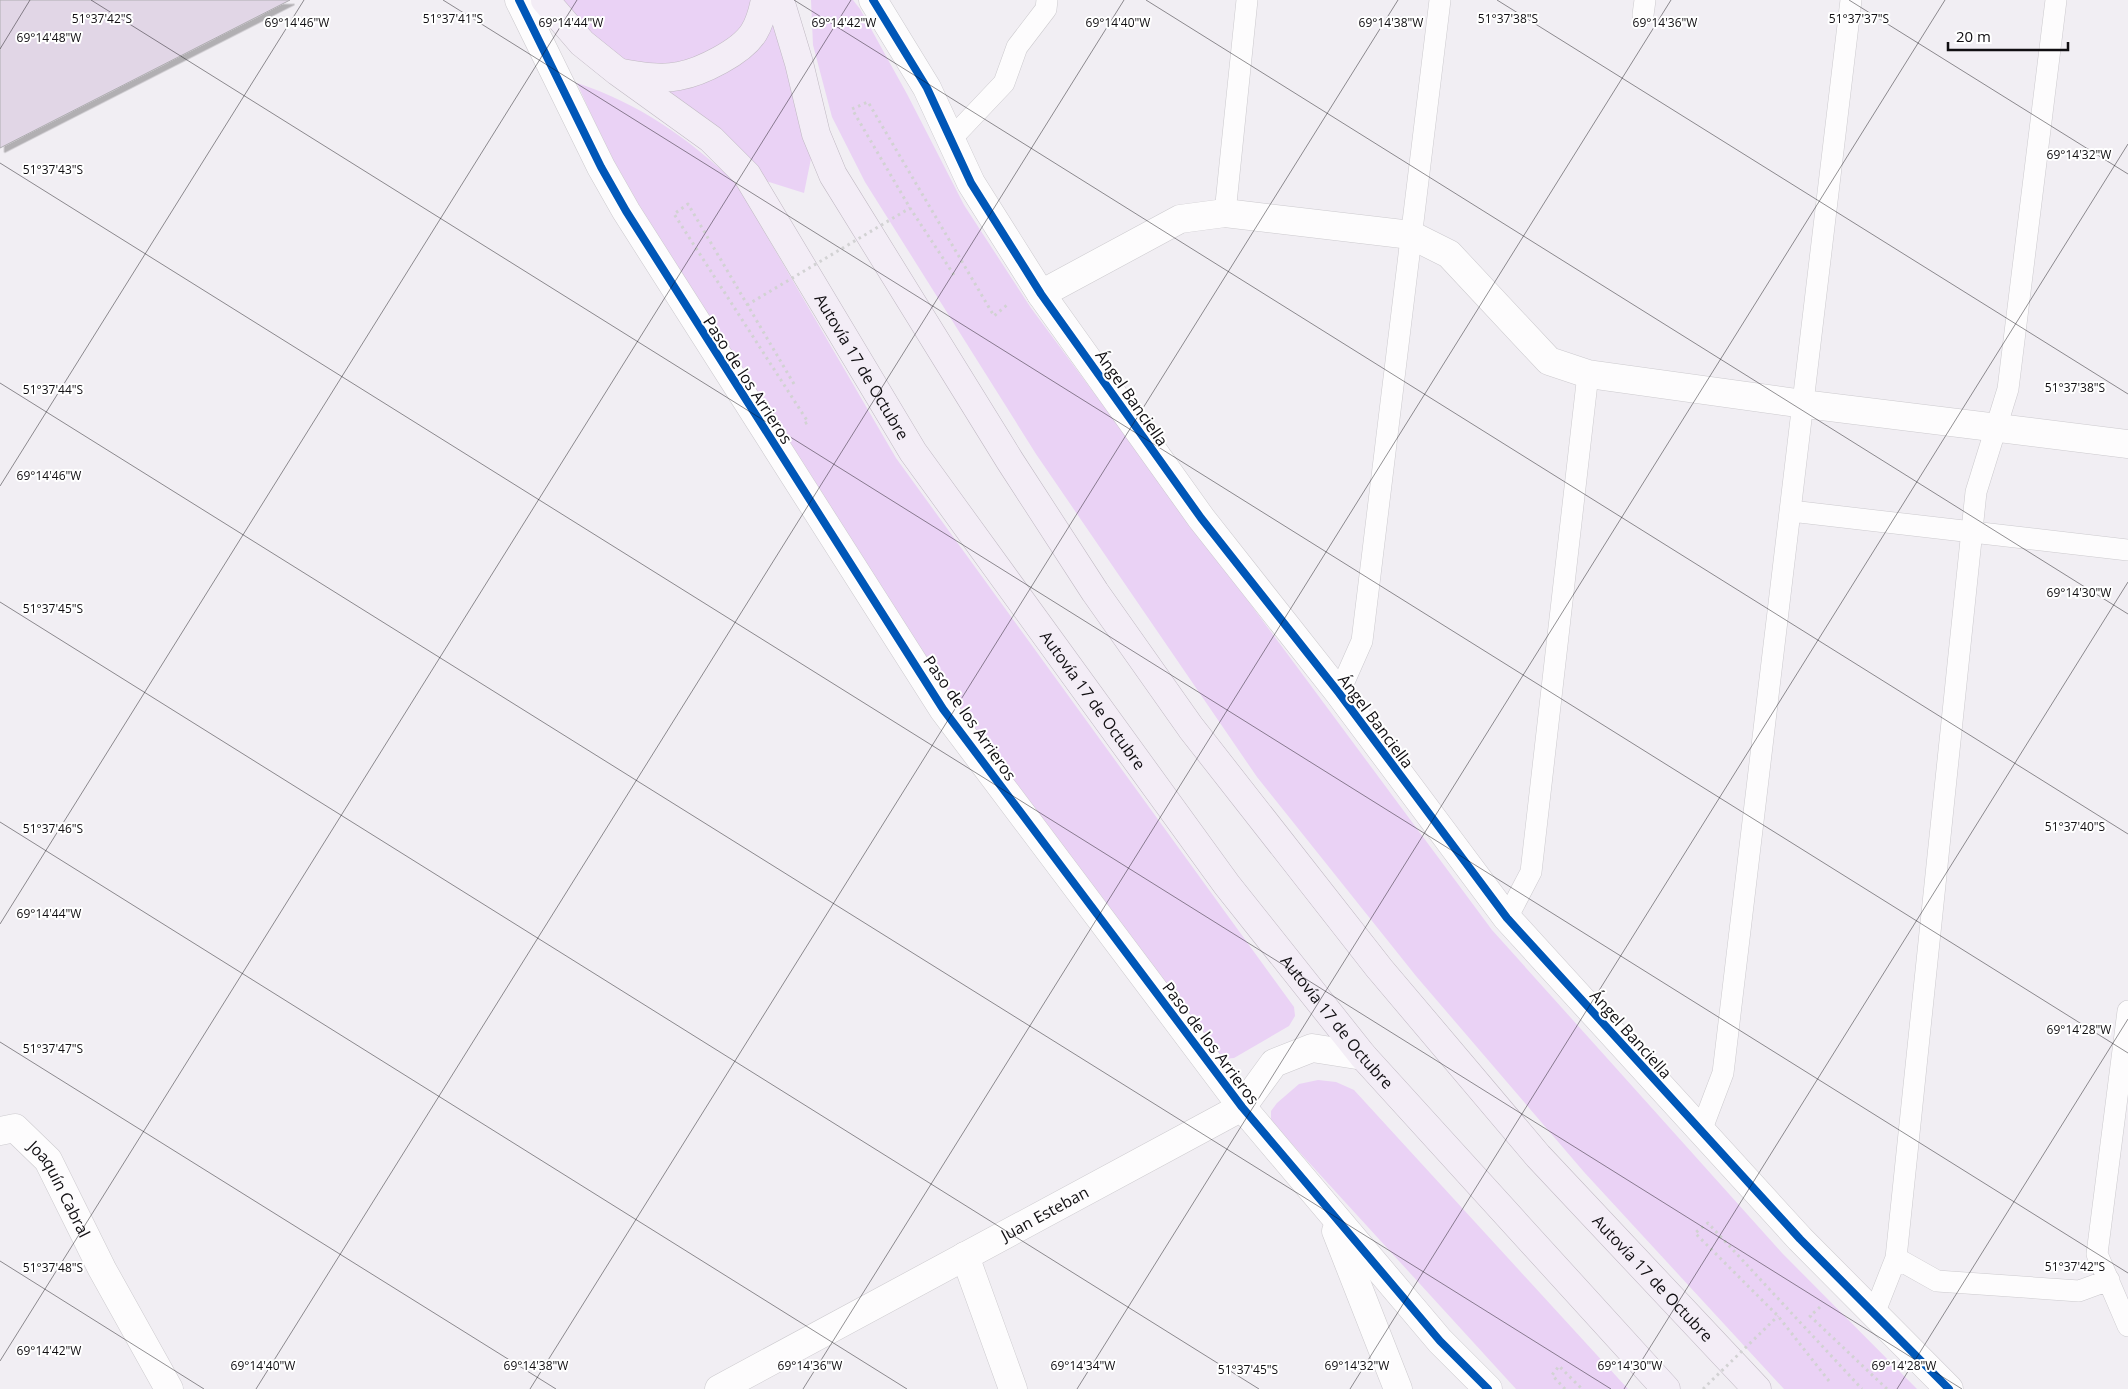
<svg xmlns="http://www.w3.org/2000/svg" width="2128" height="1389" font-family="'Open Sans',sans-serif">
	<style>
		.green { fill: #ead2f5 }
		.building { fill: #e1d6e6; stroke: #b0aeb2; filter: url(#shadow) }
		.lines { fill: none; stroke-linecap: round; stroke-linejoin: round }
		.lane-casing { stroke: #cccace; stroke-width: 22 }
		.street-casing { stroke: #cccace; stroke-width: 29 }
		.highway-casing { stroke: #c0b9c3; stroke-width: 29 }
		.path { stroke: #d2d2d3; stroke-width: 3; stroke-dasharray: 2.5 4; stroke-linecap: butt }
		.lane { stroke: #fdfcfd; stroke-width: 21 }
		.street { stroke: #fdfcfd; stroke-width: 28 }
		.highway { stroke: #f3edf6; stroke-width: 28 }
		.path-bridge { stroke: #d2d2d3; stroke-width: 3; stroke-dasharray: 2.5 4; stroke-linecap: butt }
		.cycleway-casing { stroke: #fff; stroke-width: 11 }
		.cycleway { stroke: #0057b8; stroke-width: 8 }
		.ticks { fill: none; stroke: #100e11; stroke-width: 1; stroke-opacity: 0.45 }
		.labels { text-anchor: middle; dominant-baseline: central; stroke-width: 4; stroke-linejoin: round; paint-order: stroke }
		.street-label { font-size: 16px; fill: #100e11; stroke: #fff }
		.ticks-label { font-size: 12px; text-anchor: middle; fill: #100e11; stroke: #fff; stroke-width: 4; stroke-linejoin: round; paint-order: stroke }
	</style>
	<defs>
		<filter id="shadow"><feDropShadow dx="4.5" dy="4.5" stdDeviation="0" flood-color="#0004"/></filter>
	</defs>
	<rect width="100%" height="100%" fill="#f1eef3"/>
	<path class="green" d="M545,0H780L816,134L804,193L747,175Z
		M811,0H853L860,9L907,94L964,205L1031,308L1492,930L1782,1253L1917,1389H1784L1584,1172L1416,976L1257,777L1036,454L865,182L832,117L813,45Z
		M577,83C639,103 689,139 736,183L896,458L1294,1007L1295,1016L1289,1026L1234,1058L1222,1059L951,702L644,221L613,164Z
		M1318,1080L1336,1082L1354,1090L1628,1389H1516L1271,1121V1111L1277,1103L1299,1084Z"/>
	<path class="building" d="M0,0H290L0,148Z"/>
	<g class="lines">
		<defs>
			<path id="lane" d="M1643,15L1645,0
				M951,139L1004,83L1017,47L1046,9L1047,0
				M1225,213L1247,0
				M1791,511L2128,550
				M1339,693L1362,641L1440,0
				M1507,918L1531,872L1588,374
				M2128,1011L2097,1254L2128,1326
				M1701,1131L1723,1073L1851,0
				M1896,1258L1937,1281L2079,1291L2109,1280
				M1874,1314L1896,1258L1976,492L2008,389L2056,0"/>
			<g id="street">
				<path d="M519,0L601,167L626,211L943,709L1242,1107L1440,1341L1488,1389"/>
				<path d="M873,0L927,88L971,183L1041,294L1201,518L1339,693L1507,918L1800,1239L1949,1389"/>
				<path d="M1041,294L1180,219L1225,213L1411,235L1449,254L1549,361L1588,374L1804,404L2128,444"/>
				<path id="s1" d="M0,1131L15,1128L48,1160L102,1269L169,1389"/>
				<path d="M1336,1231L1398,1389"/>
				<path d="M965,1256L1013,1389"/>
				<path id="s2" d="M719,1389L1242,1107L1274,1063L1312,1048L1363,1056"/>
			</g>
			<g id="highway">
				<path id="s3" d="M545,0L582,43L618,72L711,139L747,175L913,452L1227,885L1363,1056L1666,1389"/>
				<path id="s4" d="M780,0L799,63L816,134L833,175L1010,461L1095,592L1191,728L1379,968L1538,1156L1757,1389"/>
				<path d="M622,73C640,76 660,80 679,76C701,72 742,52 754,32C759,24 763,10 765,0"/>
			</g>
		</defs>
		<use href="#lane" class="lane-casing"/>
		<use href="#street" class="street-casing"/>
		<use href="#highway" class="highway-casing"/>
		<path class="path" d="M954,275L910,208L852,109L868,102L994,316L1007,305
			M794,384L688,204L674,214L808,422L804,424
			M1820,1307L1810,1316L1887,1389
			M1829,1381L1778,1316L1695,1233L1708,1223L1862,1389
			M1565,1389L1552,1375L1559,1366L1582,1389"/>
		<use href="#lane" class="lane"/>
		<use href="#street" class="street"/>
		<use href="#highway" class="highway"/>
		<path class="path-bridge" d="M747,305L910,208
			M1703,1389L1778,1316"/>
		<defs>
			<path id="cycleway" d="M519,0L601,167L626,211L943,709L1242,1107L1440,1341L1488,1389
				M873,0L927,88L971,183L1041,294L1201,518L1339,693L1507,918L1800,1239L1949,1389"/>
		</defs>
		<use href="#cycleway" class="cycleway-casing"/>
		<use href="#cycleway" class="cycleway"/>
	</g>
	<path class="ticks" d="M91,0L2128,1273M443,0L2128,1053M794,0L2128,834M1146,0L2128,614M1497,0L2128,394M1849,0L2128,174M0,49L30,0M0,163L1962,1389M0,383L1611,1389M0,486L304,0M0,602L1259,1389M0,822L907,1389M0,924L577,0M0,1042L556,1389M0,1261L204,1389M0,1361L851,0M256,1389L1124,0M530,1389L1398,0M803,1389L1671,0M1077,1389L1945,0M1350,1389L2128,144M1624,1389L2128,582M1897,1389L2128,1019"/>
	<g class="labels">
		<g class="street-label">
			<text stroke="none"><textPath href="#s3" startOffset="492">Autovía 17 de Octubre</textPath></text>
			<text transform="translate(748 380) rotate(57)">Paso de los Arrieros</text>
			<text transform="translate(1132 398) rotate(55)">Ángel Banciella</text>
			<text stroke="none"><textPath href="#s3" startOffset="898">Autovía 17 de Octubre</textPath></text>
			<text transform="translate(970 718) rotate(55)">Paso de los Arrieros</text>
			<text transform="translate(1376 721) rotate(53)">Ángel Banciella</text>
			<text stroke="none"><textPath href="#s3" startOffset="1302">Autovía 17 de Octubre</textPath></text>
			<text transform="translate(1631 1034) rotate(48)">Ángel Banciella</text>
			<text transform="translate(1211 1043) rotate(53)">Paso de los Arrieros</text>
			<text stroke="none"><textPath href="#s1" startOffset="92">Joaquín Cabral</textPath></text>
			<text stroke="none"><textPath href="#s2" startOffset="370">Juan Esteban</textPath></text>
			<text stroke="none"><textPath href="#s4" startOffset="1561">Autovía 17 de Octubre</textPath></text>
		</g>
	</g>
	<g class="ticks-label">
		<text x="102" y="23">51°37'42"S</text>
		<text x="1508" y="23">51°37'38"S</text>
		<text x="1859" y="23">51°37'37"S</text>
		<text x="453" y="23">51°37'41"S</text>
		<text x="297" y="27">69°14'46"W</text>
		<text x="571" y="27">69°14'44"W</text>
		<text x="844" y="27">69°14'42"W</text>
		<text x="1118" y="27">69°14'40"W</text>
		<text x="1391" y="27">69°14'38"W</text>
		<text x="1665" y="27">69°14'36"W</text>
		<text x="49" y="42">69°14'48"W</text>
		<text x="2079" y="159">69°14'32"W</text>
		<text x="53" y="174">51°37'43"S</text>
		<text x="2075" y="392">51°37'38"S</text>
		<text x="53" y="394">51°37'44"S</text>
		<text x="49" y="480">69°14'46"W</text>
		<text x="2079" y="597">69°14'30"W</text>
		<text x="53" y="613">51°37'45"S</text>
		<text x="2075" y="831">51°37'40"S</text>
		<text x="53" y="833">51°37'46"S</text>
		<text x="49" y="918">69°14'44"W</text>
		<text x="2079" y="1034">69°14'28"W</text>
		<text x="53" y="1053">51°37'47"S</text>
		<text x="2075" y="1271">51°37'42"S</text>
		<text x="53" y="1272">51°37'48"S</text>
		<text x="49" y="1355">69°14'42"W</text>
		<text x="263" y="1370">69°14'40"W</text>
		<text x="536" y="1370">69°14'38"W</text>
		<text x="810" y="1370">69°14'36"W</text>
		<text x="1083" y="1370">69°14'34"W</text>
		<text x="1357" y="1370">69°14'32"W</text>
		<text x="1630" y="1370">69°14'30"W</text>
		<text x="1904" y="1370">69°14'28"W</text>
		<text x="1248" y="1374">51°37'45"S</text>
	</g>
	<path d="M1948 42v8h120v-8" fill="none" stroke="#100e11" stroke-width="2.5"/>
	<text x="1956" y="42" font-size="15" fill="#100e11" stroke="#ffffff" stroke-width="4" paint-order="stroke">20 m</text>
</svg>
